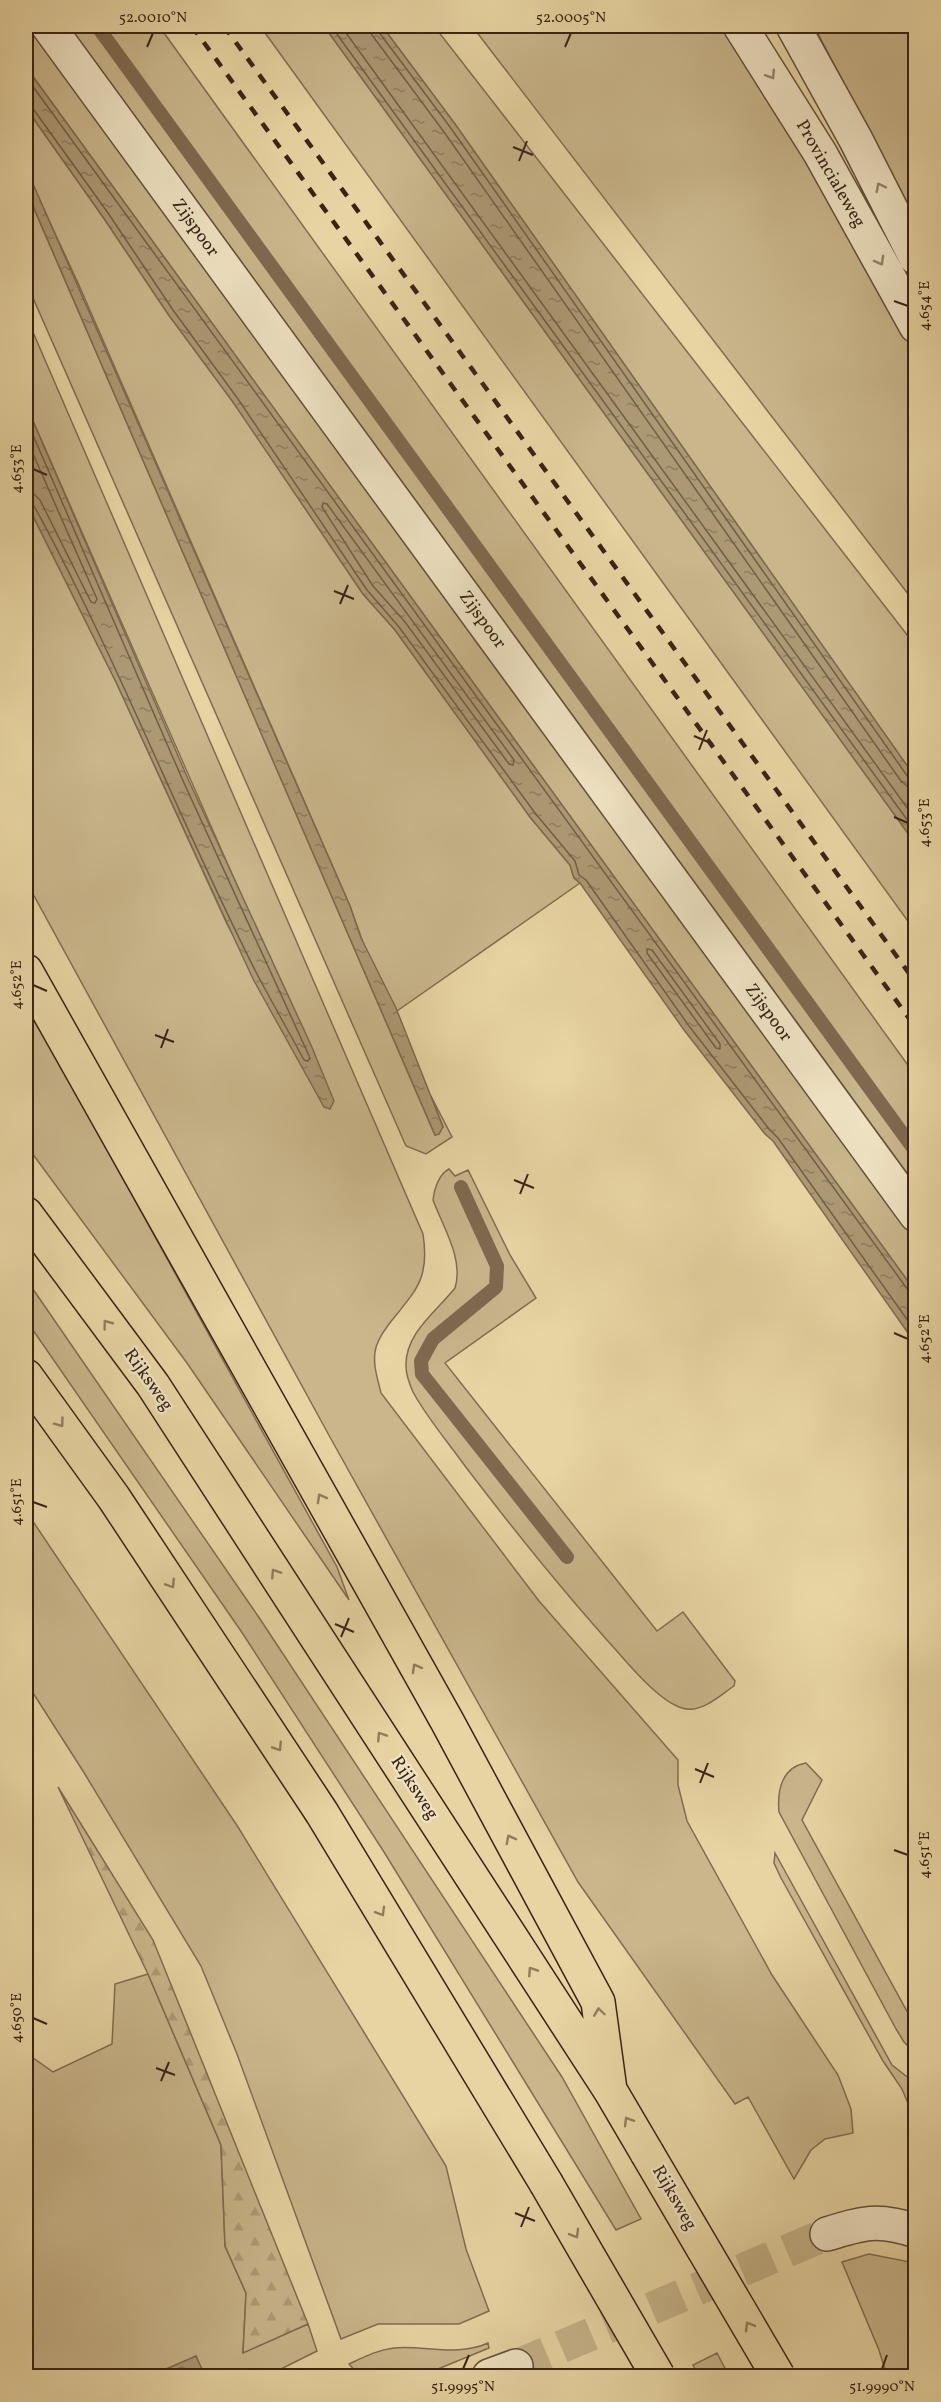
<svg xmlns="http://www.w3.org/2000/svg" width="941" height="2402" font-family="Vollkorn,serif">
	<style>
		.green { fill: #c9b68b; stroke: #816c52; stroke-width: 1.5 }
		.forest { fill: url(#forest-firs); stroke: #816c52; stroke-width: 1.5 }
		.water { fill: url(#water-ripples); stroke: #7e694f; stroke-width: 1.5 }
		.lines { fill: none; stroke-linecap: round; stroke-linejoin: round }
		.shore { stroke: #725e46; stroke-width: 1.5 }
		.stream { stroke: #7e694f; stroke-width: 14 }
		.minor-tunnel { stroke: #c4b187; stroke-width: 33; stroke-dasharray: 33 16; stroke-linecap: butt }
		.minor-casing { stroke: #644f3b; stroke-width: 36 }
		.highway-casing { stroke: #392319; stroke-width: 36 }
		.minor { stroke: #efe3c3; stroke-width: 33 }
		.highway { stroke: #e7d4a2; stroke-width: 33 }
		.rail { stroke: #392319; stroke-width: 4.5; stroke-dasharray: 10 10; stroke-linecap: butt }
		.highway-bridge-casing { stroke: #392319; stroke-width: 36; stroke-linecap: butt }
		.highway-bridge { stroke: #e7d4a2; stroke-width: 33 }
		.oneway { stroke: #94836e }
		.oneway2 { stroke: #907c5e }
		.ticks { fill: none; stroke: #392319; stroke-width: 2 }
		.labels { text-anchor: middle; dominant-baseline: central; stroke-width: 4.5; stroke-linejoin: round; paint-order: stroke }
		.street-label { font-size: 18px; fill: #392319; stroke: #efe3c3 }
		.neatline { fill: none; stroke: #392319; stroke-width: 2 }
		.ticks-label { font-size: 15px; text-anchor: middle; fill: #392319 }
	</style>
	<defs>
		<pattern id="forest-firs" width="22" height="20" patternUnits="userSpaceOnUse" patternTransform="scale(1.5)"><rect width="22" height="20" fill="#c9b68b"/><path d="M5 1l3.5 6h-7zM16 11l3.5 6h-7z" fill="#ad9c77"/></pattern>
		<pattern id="water-ripples" width="26" height="14" patternUnits="userSpaceOnUse" patternTransform="scale(1.5)"><rect width="26" height="14" fill="#ac9873"/><path d="M2 4q2-2 4 0t4 0M15 11q2-2 4 0t4 0" fill="none" stroke="#8d7c5e"/></pattern>
	</defs>
	<rect width="100%" height="100%" fill="#e7d4a2"/>
	<filter id="stains"><feTurbulence type="fractalNoise" baseFrequency=".00333" numOctaves="4"/><feColorMatrix values="0 0 0 0 .2 0 0 0 0 .09 0 0 0 0 .02 0 0 0 .5 -.17"/></filter>
	<radialGradient id="worn" r=".72"><stop offset=".6" stop-color="#630" stop-opacity="0"/><stop offset="1" stop-color="#630" stop-opacity=".3"/></radialGradient>
	<path class="green" d="M26,26H28L915,1239V1291L26,67Z
		M69,26H159L915,1075V1184Z
		M260,26H324L915,843V931Z
		M382,26H434L915,645V777L455,124Z
		M472,26H728L915,353V603Z
		M814,26H915V219Z
		M26,108L103,217L168,314L233,402L363,594L395,630L530,817L570,865L574,878L580,883L397,1011L365,948L350,906L78,283L32,184L26,168Z
		M26,190L435,1135L443,1127L431,1096L452,1137L426,1154L406,1146L26,282Z
		M26,316L423,1234C430,1279 416,1290 389,1324C383,1332 376,1342 375,1352C373,1366 378,1380 381,1393L539,1601L678,1760V1785L687,1821L772,1975L838,2075L851,2109L853,2133L825,2139L811,2150L794,2179L748,2097L735,2104L578,1882L331,1439L26,881V502L116,682L227,924L324,1107L243,899L26,405Z
		M26,1008L51,1048L337,1567L349,1600L187,1363L26,1145Z
		M449,1169L455,1176L468,1170L510,1255L536,1298L445,1363L657,1631L683,1612L735,1681L734,1686C719,1696 701,1714 682,1708C659,1701 631,1667 615,1649C562,1590 513,1529 465,1466C448,1442 427,1418 413,1392C409,1383 406,1375 406,1366C405,1333 437,1311 455,1288C464,1259 443,1227 433,1200C434,1189 439,1174 449,1169Z
		M26,1279L260,1619L562,2077L641,2219L616,2230L384,1852L243,1634L26,1320Z
		M26,1511L238,1827L446,2166L466,2249L489,2311L459,2324H378L341,2339L237,2054L201,1966L83,1771L26,1682Z
		M806,1763L822,1780L802,1820L915,2026V2053L904,2042L896,2029L779,1812C777,1790 782,1767 806,1763Z
		M775,1853L892,2065L915,2083V2120L902,2089L883,2061L781,1878L774,1863Z
		M148,1974L221,2145L225,2246L246,2293L243,2352L308,2324L317,2351L267,2376H205L196,2357L150,2376H26V2053L53,2072L112,2044L115,1984Z
		M869,2254L915,2263V2376H887L879,2350L842,2262Z
		M488,2343L489,2348L421,2376H360L349,2364C364,2357 377,2350 394,2348C424,2345 458,2357 488,2343Z
		M717,2353L729,2376H699L693,2365Z"/>
	<path class="forest" d="M58,1787L153,1940L308,2324L243,2353L246,2293L225,2246L221,2145L148,1974Z"/>
	<path class="water" d="M324,26H382L455,124L915,777V843Z
		M26,67L915,1291V1343L773,1141L765,1134L684,1030L580,883L574,878L570,865L530,817L395,630L363,594L233,402L168,314L103,217L26,108Z
		M26,168L350,906L361,938L396,1008L443,1127L439,1134L435,1135L26,190Z
		M26,405L189,781L311,1045L334,1101L330,1109L324,1107L253,979L116,682L26,502Z
		M196,2356L205,2376H150Z"/>
	<g class="lines">
		<path class="shore" d="M331,26L916,832
			M341,26L916,820
			M370,26L372,35L444,132L901,781L907,786L916,788
			M377,26L378,31L450,127L908,777L916,780
			M26,77L908,1290L916,1293
			M26,105L34,110L108,213L173,310L238,399L367,590L399,627L535,813L575,861L579,875L586,880L689,1026L769,1129L778,1138L916,1332
			M26,419L184,783L305,1047L310,1058L308,1061L304,1060C289,1032 273,1004 258,976C179,821 117,657 33,504L26,501
			M26,438L97,599L95,603L91,602L40,500L34,494L26,493
			M323,503L327,504L514,760L513,765L509,764L405,622L373,586L322,507Z
			M647,949L652,950L720,1044V1049L716,1048L647,953Z"/>
		<path class="stream" d="M97,26L916,1152
			M461,1187L497,1266L496,1287L433,1339L421,1361L422,1374L567,1557"/>
		<path class="minor-tunnel" d="M516,2366L827,2234"/>
		<defs>
			<path id="minor" d="M48,26L916,1215
				M740,26L820,153L916,326
				M793,26L856,140L916,258
				M827,2234C862,2223 878,2218 916,2231
				M489,2376L516,2366"/>
			<path id="highway" d="M26,971L447,1721L598,2002L610,2090
				M26,1214L153,1385L610,2090L647,2153
				M26,1376L114,1498L322,1813L546,2183"/>
		</defs>
		<use href="#minor" class="minor-casing"/>
		<use href="#highway" class="highway-casing"/>
		<use href="#minor" class="minor"/>
		<use href="#highway" class="highway"/>
		<path class="rail" d="M192,26L916,1028
			M224,26L916,983"/>
		<defs>
			<path id="highway-bridge" d="M647,2153L778,2376
				M546,2183L658,2376"/>
		</defs>
		<use href="#highway-bridge" class="highway-bridge-casing"/>
		<use href="#highway-bridge" class="highway-bridge"/>
	</g>
	<defs><path id="oneway-chevron" d="M-2-3.5L2.5 0L-2 3.5" fill="none" stroke-width="1.6" stroke-linecap="round" stroke-linejoin="round" transform="scale(1.5)"/></defs>
	<g class="oneway">
		<use href="#oneway-chevron" transform="translate(771 75) rotate(58)"/>
		<use href="#oneway-chevron" transform="translate(880 187) rotate(-117)"/>
		<use href="#oneway-chevron" transform="translate(880 261) rotate(61)"/>
	</g>
	<g class="oneway2">
		<use href="#oneway-chevron" transform="translate(107 1324) rotate(-127)"/>
		<use href="#oneway-chevron" transform="translate(60 1423) rotate(54)"/>
		<use href="#oneway-chevron" transform="translate(321 1498) rotate(-119)"/>
		<use href="#oneway-chevron" transform="translate(275 1573) rotate(-123)"/>
		<use href="#oneway-chevron" transform="translate(171 1584) rotate(57)"/>
		<use href="#oneway-chevron" transform="translate(416 1668) rotate(-119)"/>
		<use href="#oneway-chevron" transform="translate(381 1736) rotate(-123)"/>
		<use href="#oneway-chevron" transform="translate(278 1747) rotate(57)"/>
		<use href="#oneway-chevron" transform="translate(510 1839) rotate(-118)"/>
		<use href="#oneway-chevron" transform="translate(381 1912) rotate(59)"/>
		<use href="#oneway-chevron" transform="translate(532 1971) rotate(-123)"/>
		<use href="#oneway-chevron" transform="translate(599 2012) rotate(-98)"/>
		<use href="#oneway-chevron" transform="translate(628 2121) rotate(-121)"/>
		<use href="#oneway-chevron" transform="translate(575 2234) rotate(60)"/>
		<use href="#oneway-chevron" transform="translate(749 2326) rotate(-120)"/>
	</g>
	<path class="ticks" d="M147,47L153,33M565,47L571,33M513,147L533,155M519,161L527,141M894,301L908,306M33,469L47,475M334,591L354,599M340,604L348,585M694,736L713,744M699,750L707,730M894,817L908,823M33,985L47,991M155,1035L174,1042M161,1048L168,1029M514,1180L534,1188M520,1194L528,1174M894,1333L908,1339M33,1502L47,1507M335,1624L354,1632M341,1637L349,1618M695,1769L714,1777M700,1783L708,1763M894,1850L908,1855M33,2018L47,2024M156,2068L175,2075M161,2081L169,2062M515,2213L535,2221M521,2227L529,2207M463,2369L469,2355M882,2369L887,2355"/>
	<g class="labels">
		<g class="street-label">
			<text transform="translate(830 174) rotate(60)">Provincialeweg</text>
			<text transform="translate(195 228) rotate(54)">Zijspoor</text>
			<text transform="translate(482 620) rotate(54)">Zijspoor</text>
			<text transform="translate(768 1013) rotate(54)">Zijspoor</text>
			<text transform="translate(148 1380) rotate(55)">Rijksweg</text>
			<text transform="translate(414 1788) rotate(57)">Rijksweg</text>
			<text transform="translate(674 2198) rotate(60)">Rijksweg</text>
		</g>
	</g>
	<rect width="941" height="2402" fill="none" stroke="#e7d4a2" stroke-width="66"/>
	<rect x="33" y="33" width="875" height="2336" class="neatline"/>
	<g class="ticks-label">
		<text x="153" y="22">52.0010°N</text>
		<text x="571" y="22">52.0005°N</text>
		<text transform="translate(924 306) rotate(-90)" y="5">4.654°E</text>
		<text transform="translate(16 469) rotate(-90)" y="5">4.653°E</text>
		<text transform="translate(924 823) rotate(-90)" y="5">4.653°E</text>
		<text transform="translate(16 985) rotate(-90)" y="5">4.652°E</text>
		<text transform="translate(924 1339) rotate(-90)" y="5">4.652°E</text>
		<text transform="translate(16 1502) rotate(-90)" y="5">4.651°E</text>
		<text transform="translate(924 1855) rotate(-90)" y="5">4.651°E</text>
		<text transform="translate(16 2018) rotate(-90)" y="5">4.650°E</text>
		<text x="463" y="2391">51.9995°N</text>
		<text x="882" y="2391">51.9990°N</text>
	</g>
	<rect width="100%" height="100%" filter="url(#stains)"/>
	<rect width="100%" height="100%" fill="url(#worn)"/>
</svg>
